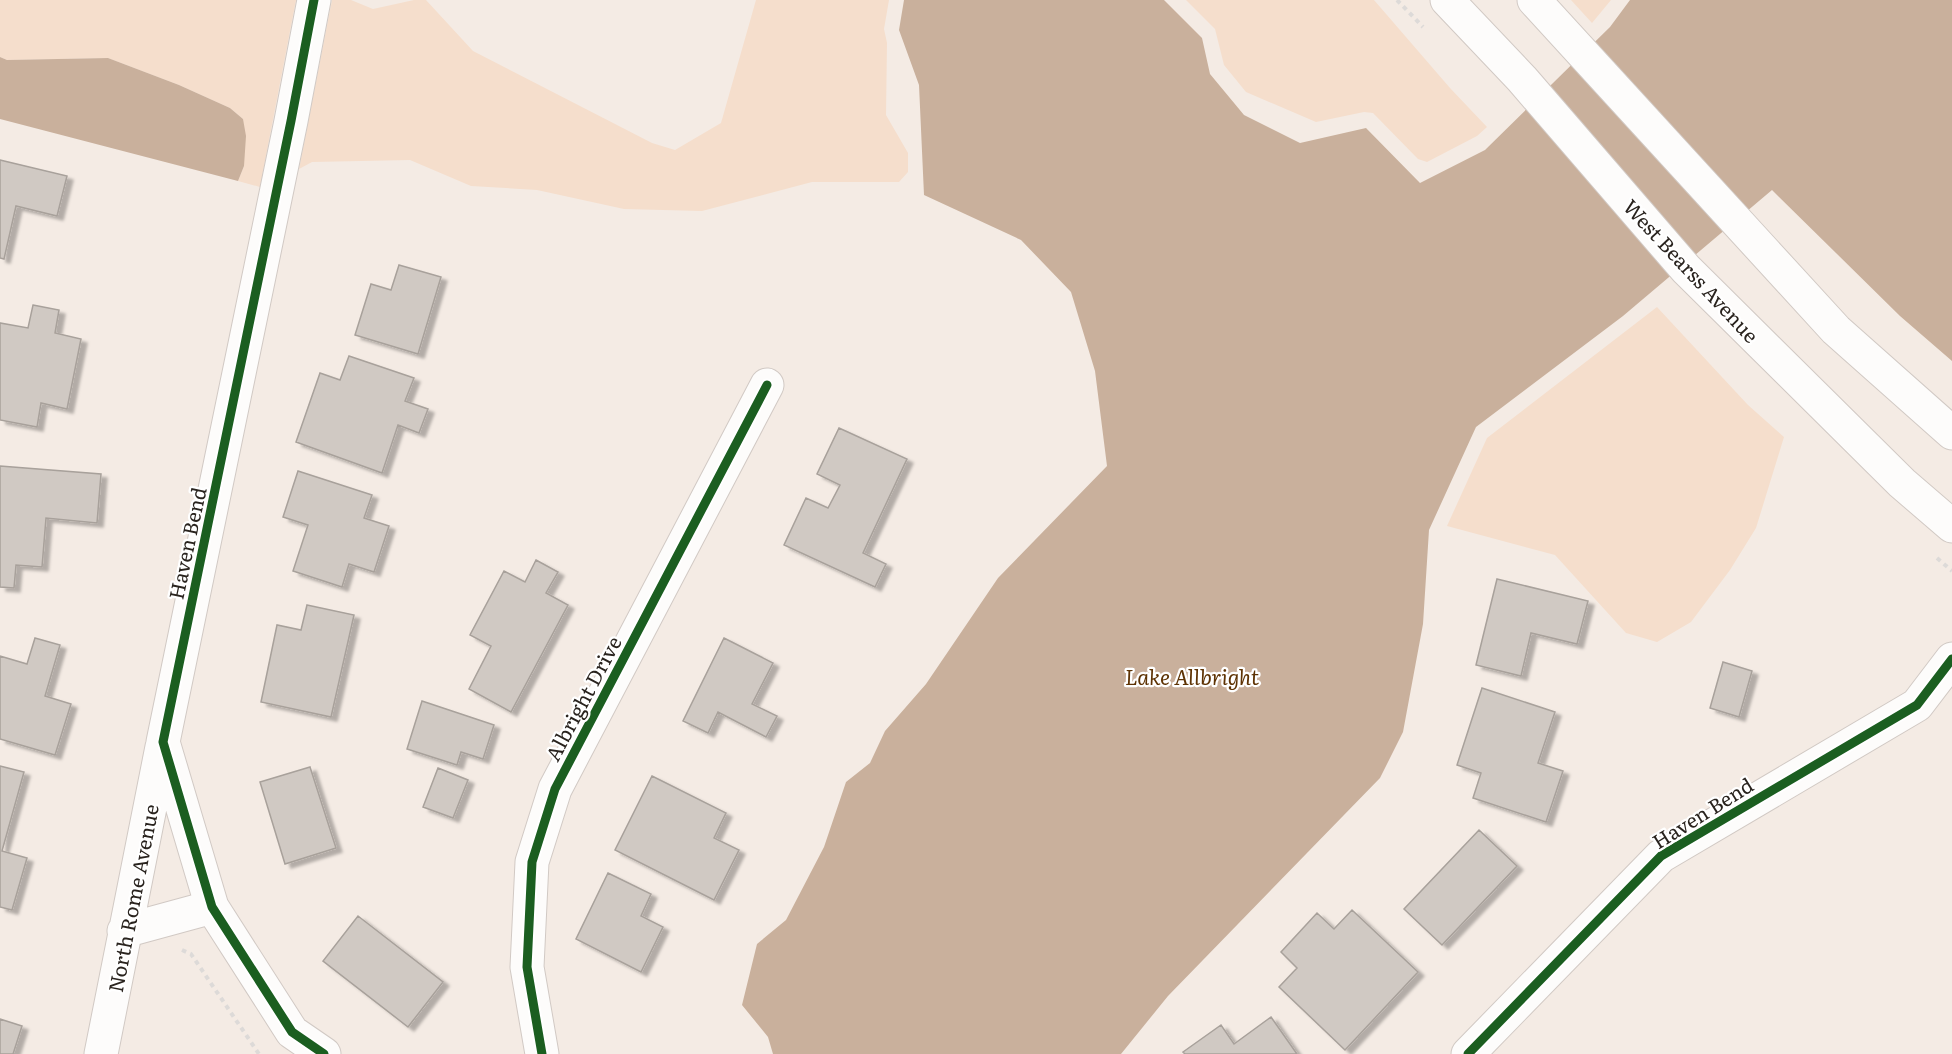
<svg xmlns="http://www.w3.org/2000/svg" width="1952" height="1054" font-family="Literata,serif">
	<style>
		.green { fill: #f5decc }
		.water { fill: #c9b09c }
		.building { fill: #d0c9c3; stroke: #a8a19b; stroke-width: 1.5; filter: url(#shadow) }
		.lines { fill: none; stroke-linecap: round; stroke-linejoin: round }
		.minor-casing { stroke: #d1c9c4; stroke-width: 35 }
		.secondary-casing { stroke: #d1c9c4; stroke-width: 35 }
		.path { stroke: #dddad8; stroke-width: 4; stroke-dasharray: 4.5 4.5; stroke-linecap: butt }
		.minor { stroke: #fdfcfb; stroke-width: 33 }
		.secondary { stroke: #fdfcfb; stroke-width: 33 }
		.cycleway-casing { stroke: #fff; stroke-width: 13 }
		.cycleway { stroke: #1b5e20; stroke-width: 9 }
		.labels { text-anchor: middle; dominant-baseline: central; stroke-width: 4.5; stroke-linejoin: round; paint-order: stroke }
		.street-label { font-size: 20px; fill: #29231e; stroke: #fff }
		.water-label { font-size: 21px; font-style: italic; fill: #5e3304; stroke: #fff }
	</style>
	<defs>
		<filter id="shadow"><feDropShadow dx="6" dy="4" stdDeviation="1.5" flood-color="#0004"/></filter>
	</defs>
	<rect width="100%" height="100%" fill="#f4ebe4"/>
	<path class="green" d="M0,0H296L260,187L238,181L244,166L243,119L230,108L179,85L108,58L7,60L0,57Z
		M332,0H351L373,9L414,0H426L473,51L652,143L675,150L721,123L756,0H889L884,29L887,43L886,115L908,153V172L899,182H812L702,211L624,209L537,190L471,186L410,160L312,162L299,169Z
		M1186,0H1374L1450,88L1487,127L1477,136L1427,162L1418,159L1373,113L1364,112L1316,122L1246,92L1224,65L1215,29Z
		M1571,0H1611L1592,23Z
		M1657,307L1748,405L1784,437L1756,528L1730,570L1691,622L1657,642L1626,633L1555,555L1447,526L1487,438Z"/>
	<path class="water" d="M904,0H1164L1202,38L1210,74L1244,115L1300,143L1366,128L1420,183L1485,150L1610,27L1630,0H1952V361L1900,316L1772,190L1623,316L1476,427L1429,530L1423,624L1403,732L1380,778L1168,996L1121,1054H773L768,1037L742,1005L757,944L786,920L824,847L846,782L870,763L885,731L926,684L998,578L1107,466L1095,371L1071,292L1021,240L924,195L919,85L899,30Z
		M0,57L7,60L108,58L179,85L230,108L243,119L246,136L244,166L238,181L0,119Z"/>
	<path class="building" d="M0,160L67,176L57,216L16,206L4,259L0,258Z
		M399,265L441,277L418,354L355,335L371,284L391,290Z
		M33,305L59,310L55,333L81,339L67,409L41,403L37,427L0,420V323L28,328Z
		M349,356L414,378L405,401L428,409L419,433L398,425L382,473L296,442L320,373L340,380Z
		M839,428L907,459L863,553L886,564L875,587L784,545L806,498L828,508L840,485L817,474Z
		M0,466L101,474L97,523L46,518L42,567L16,565L14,588L0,587Z
		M298,471L372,495L364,518L389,526L374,572L349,564L342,587L293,571L308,525L283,517Z
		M536,560L558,572L546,593L568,605L511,712L469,689L491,646L470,635L504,571L525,582Z
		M1497,579L1588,601L1577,644L1531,633L1521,676L1476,665Z
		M307,605L354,615L331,717L261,702L277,625L301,630Z
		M35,638L60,645L45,696L71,704L55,755L0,739V656L27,664Z
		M724,638L773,663L752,704L777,716L766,737L718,712L708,733L683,721Z
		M1723,662L1752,671L1739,717L1710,708Z
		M1482,688L1555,712L1538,763L1563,771L1546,822L1473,798L1481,773L1457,765Z
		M422,701L494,725L483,759L461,752L457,765L407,749Z
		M0,766L24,772L2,851L27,858L12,910L0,907Z
		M310,767L336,848L285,864L260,782Z
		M438,768L468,780L453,818L423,807Z
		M652,776L726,813L714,838L739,850L714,900L615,850Z
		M1479,830L1517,866L1442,945L1404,909Z
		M608,873L651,894L641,916L663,927L641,972L576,939Z
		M1352,910L1418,972L1345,1050L1279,987L1297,968L1281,952L1317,913L1334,929Z
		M358,916L443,982L408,1027L323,961Z
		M1271,1017L1297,1054H1185L1183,1052L1221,1025L1234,1044Z
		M0,1019L22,1026L13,1054H0Z"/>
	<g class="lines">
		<defs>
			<path id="minor" d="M314,0L291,121L163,742L212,907L292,1032L324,1054
				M124,931L212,907
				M101,1054L162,747
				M542,1054L527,967L532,862L555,789L767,385
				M1468,1054L1661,856L1917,705L1952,659"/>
			<path id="secondary" d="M1447,0L1522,79L1686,269L1902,483L1952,526
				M1534,0L1836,330L1952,433"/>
		</defs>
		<use href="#minor" class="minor-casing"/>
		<use href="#secondary" class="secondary-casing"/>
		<path class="path" d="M1397,0L1423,27
			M1937,558L1952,571
			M182,950L191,954L259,1054"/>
		<use href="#minor" class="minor"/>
		<use href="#secondary" class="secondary"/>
		<defs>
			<path id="cycleway" d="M314,0L291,121L163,742L212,907L292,1032L324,1054
				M542,1054L527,967L532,862L555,789L767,385
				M1468,1054L1661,856L1917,705L1952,659"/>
		</defs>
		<use href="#cycleway" class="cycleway-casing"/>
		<use href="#cycleway" class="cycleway"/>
	</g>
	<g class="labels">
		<g class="street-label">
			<text transform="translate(1692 270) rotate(47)">West Bearss Avenue</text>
			<text transform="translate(186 543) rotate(-78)">Haven Bend</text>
			<text transform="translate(582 698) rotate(-62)">Albright Drive</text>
			<text transform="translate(1702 812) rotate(-32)">Haven Bend</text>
			<text transform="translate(132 898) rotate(-79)">North Rome Avenue</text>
		</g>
		<g class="water-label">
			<text x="1192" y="675">Lake Allbright</text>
		</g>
	</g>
</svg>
